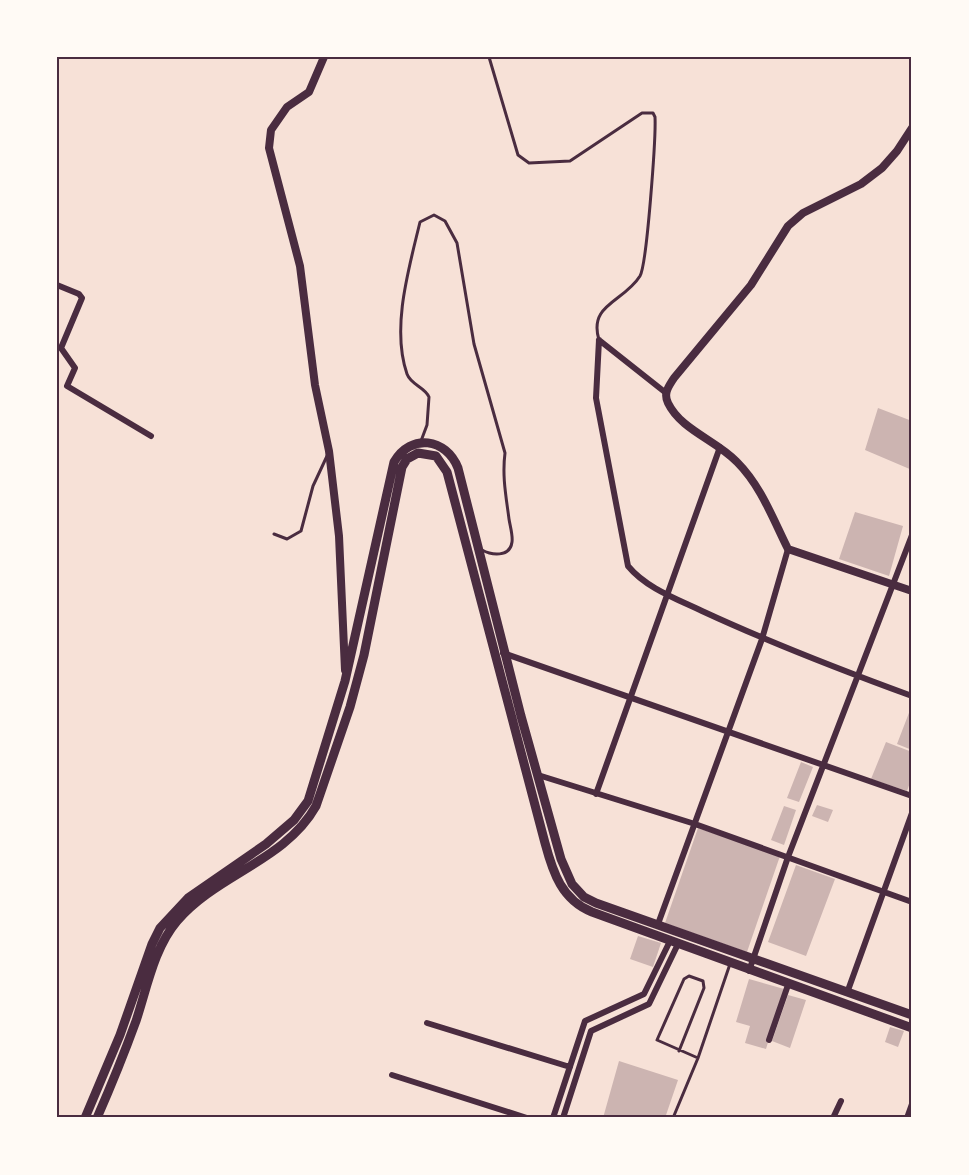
<svg xmlns="http://www.w3.org/2000/svg" width="969" height="1175" font-family="Mulish,sans-serif">
	<style>
		.building { fill: #ccb4b1 }
		.lines { fill: none; stroke-linecap: round; stroke-linejoin: round }
		.service { stroke: #4a2c40; stroke-width: 3 }
		.minor { stroke: #4a2c40; stroke-width: 6 }
		.tertiary { stroke: #4a2c40; stroke-width: 8 }
		.primary { stroke: #4a2c40; stroke-width: 9 }
		.neatline { fill: none; stroke: #4a2c40; stroke-width: 2 }
	</style>
	<rect width="100%" height="100%" fill="#f7e1d7"/>
	<path class="building" d="M878,408L912,421V470L865,450Z
		M855,512L903,526L889,576L839,559Z
		M912,705V750L897,744Z
		M886,742L912,752V777L907,791L871,779Z
		M801,762L813,767L799,802L787,798Z
		M817,805L833,810L828,822L812,816Z
		M784,806L796,810L784,845L771,840Z
		M698,828L780,856L747,952L665,923Z
		M796,865L835,879L806,956L768,942Z
		M638,936L661,943L653,967L630,959Z
		M749,979L784,989L766,1049L745,1043L750,1026L736,1022Z
		M788,995L806,1000L790,1048L772,1041Z
		M890,1027L904,1031L898,1047L885,1042Z
		M619,1061L678,1080L665,1118H603Z"/>
	<g class="lines">
		<path class="service" d="M489,57L518,155L529,163L570,161L642,113H653L655,117C656,137 647,264 640,276C624,302 588,304 599,340
			M421,441L427,425L429,397C425,387 411,385 407,374C391,328 409,268 420,222L434,215L445,221L457,243L474,344L505,453C502,476 506,496 509,519C510,526 513,535 512,542C510,558 491,555 482,550
			M274,534L287,539L301,531L313,486L327,456
			M679,1051L704,988L703,981L689,976L684,979L657,1040L698,1058
			M673,1118L698,1058L730,964"/>
		<path class="minor" d="M57,285L79,294L82,298L61,348L75,368L67,386L151,436
			M599,340L596,398L628,566C646,588 677,599 702,611C771,643 841,670 912,696
			M599,340L666,393
			M503,653L912,796
			M538,775L695,824L912,902
			M596,794L720,447
			M658,924L762,639L788,549
			M749,971L788,857L912,535
			M847,993L912,813
			M427,1023L570,1067
			M769,1040L788,985
			M392,1075L527,1118
			M553,1118L585,1021L644,994L670,941
			M563,1118L591,1031L649,1004L678,944
			M833,1118L841,1101
			M907,1118L912,1104"/>
		<path class="tertiary" d="M324,57L309,92L287,107L271,130L269,148L300,266L315,385L329,451L339,536L345,670
			M912,128L897,151L882,168L861,184L803,213L788,226L751,285L674,378C669,386 663,393 668,403C681,430 716,440 737,462C761,486 773,519 788,549L912,591"/>
		<path class="primary" d="M85,1118L120,1035L152,944L160,928L188,898L266,844L294,820L308,801L345,681L394,462C411,433 446,438 458,468L521,716L561,859L572,884L584,897L596,903L912,1015
			M97,1118C111,1086 124,1054 136,1021C147,988 154,948 177,921C217,874 285,861 316,806L350,707L364,655L402,467L407,459L418,453L436,456L447,472L545,843C553,873 562,900 592,912L912,1028"/>
	</g>
	<rect width="969" height="1175" fill="none" stroke="#fffaf5" stroke-width="117"/>
	<rect x="58" y="58" width="852" height="1058" class="neatline"/>
</svg>
